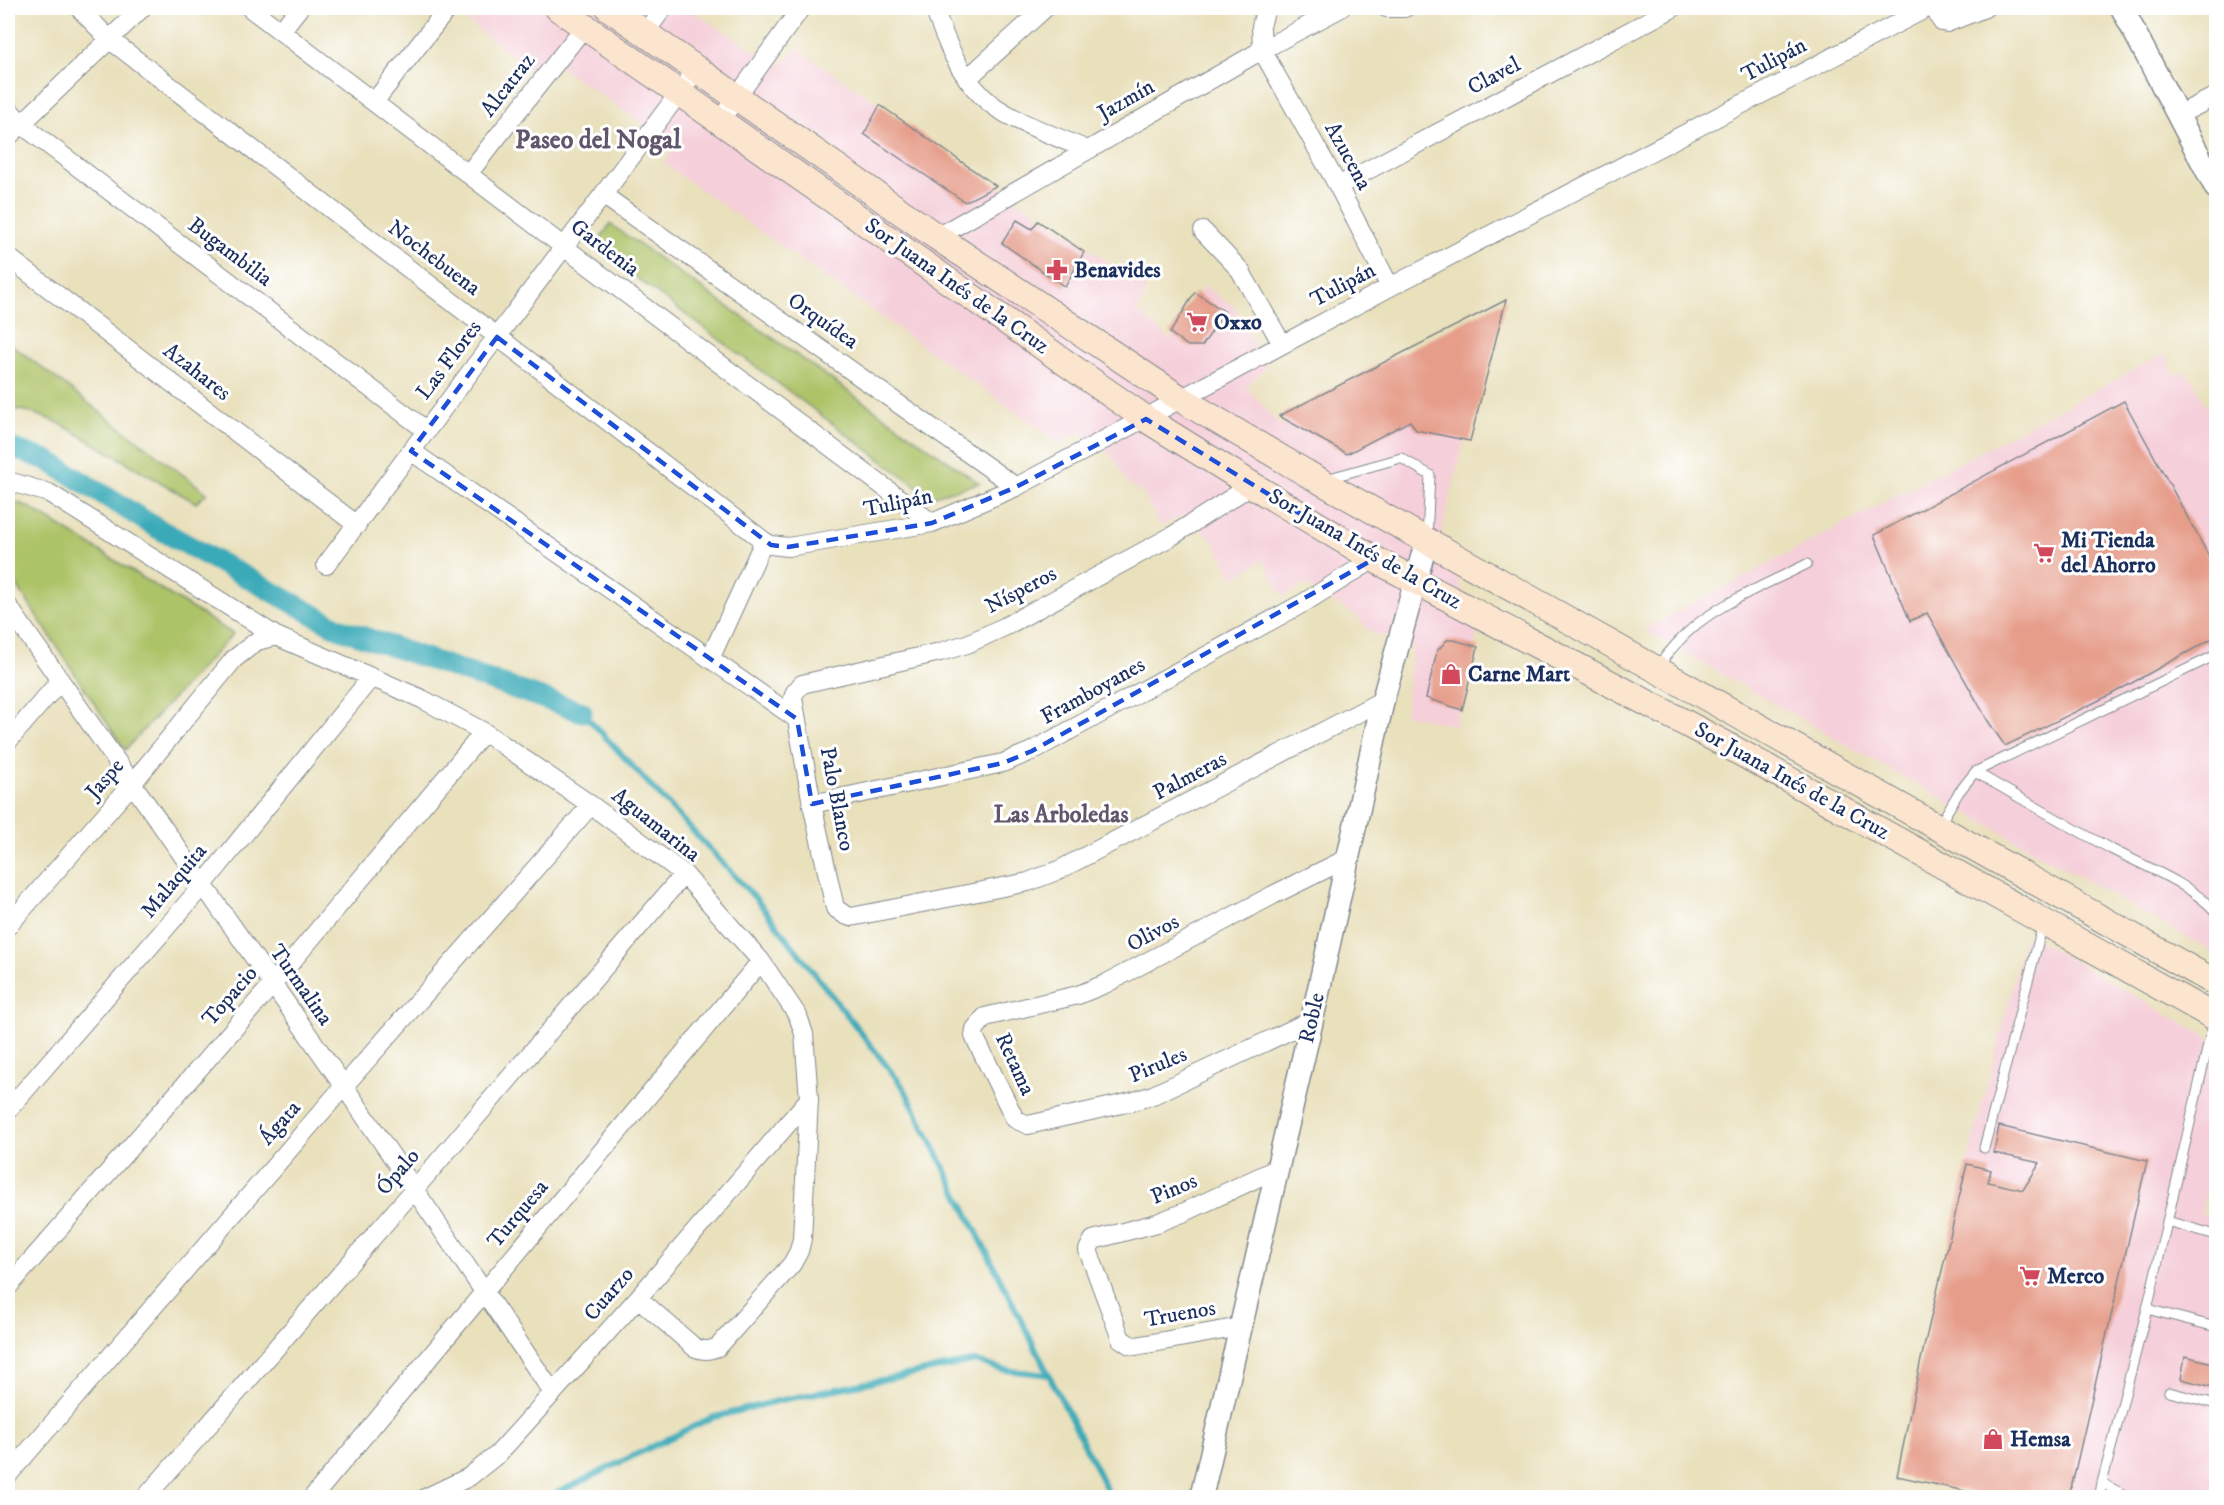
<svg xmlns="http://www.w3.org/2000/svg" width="2224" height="1505" font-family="'IM FELL DW Pica',serif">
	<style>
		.built { fill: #f5cfd9 }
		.green { fill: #adc368; stroke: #647963; stroke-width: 1.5 }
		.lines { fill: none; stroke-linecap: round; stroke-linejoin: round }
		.stream { stroke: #3aaab8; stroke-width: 6 }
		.canal { stroke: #3aaab8; stroke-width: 21 }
		.building { fill: #e69d8a }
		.service-casing { stroke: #82888d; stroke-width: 11 }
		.minor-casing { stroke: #82888d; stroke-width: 20 }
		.tertiary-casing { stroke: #82888d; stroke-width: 25 }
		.secondary-casing { stroke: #82888d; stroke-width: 28 }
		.service { stroke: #fff; stroke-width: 9 }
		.minor { stroke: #fff; stroke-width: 18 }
		.tertiary { stroke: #fff; stroke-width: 22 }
		.secondary { stroke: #fce5cf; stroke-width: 26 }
		.marked { fill: none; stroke: #1d4ed8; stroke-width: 4.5; stroke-dasharray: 12 8; stroke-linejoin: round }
		.labels { text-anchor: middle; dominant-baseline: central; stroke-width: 6; stroke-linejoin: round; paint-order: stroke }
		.street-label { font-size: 22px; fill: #1b2f5e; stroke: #fff }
		.poi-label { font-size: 22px; font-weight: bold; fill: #1b2f5e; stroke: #fff; text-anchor: start }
		.neighbourhood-label { font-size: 24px; font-weight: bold; fill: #62566d; stroke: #fff }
		.quarter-label { font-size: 26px; font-weight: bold; fill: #62566d; stroke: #fff }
	</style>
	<rect width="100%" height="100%" fill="#fff"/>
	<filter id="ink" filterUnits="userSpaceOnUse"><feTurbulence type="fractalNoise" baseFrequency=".0167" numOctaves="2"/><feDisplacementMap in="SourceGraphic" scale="12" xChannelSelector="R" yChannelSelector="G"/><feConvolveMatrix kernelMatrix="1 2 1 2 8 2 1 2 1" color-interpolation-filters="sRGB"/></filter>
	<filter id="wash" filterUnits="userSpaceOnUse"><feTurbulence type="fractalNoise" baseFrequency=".008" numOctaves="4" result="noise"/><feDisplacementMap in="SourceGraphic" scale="24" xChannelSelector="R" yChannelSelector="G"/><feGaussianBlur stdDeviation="1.35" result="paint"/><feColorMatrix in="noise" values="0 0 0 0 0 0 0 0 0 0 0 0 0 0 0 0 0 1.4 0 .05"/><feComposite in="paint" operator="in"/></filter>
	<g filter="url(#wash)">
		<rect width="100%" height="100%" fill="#e9e0bc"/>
		<path class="built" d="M451,8H686L780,66L798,49L1147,289L1137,311L1170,340L1204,286L1233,306L1266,367L1246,387L1280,425L1495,312L1442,531L1477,634L1455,726L1405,714L1413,646L1370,632L1357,616L1304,584L1284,597L1263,560L1233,578L1215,543L1186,515L1160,526L1142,492L1127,483L1114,458L1080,432L1060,443L663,163L676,146L543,56L530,70Z
			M2164,354L2175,375L2184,371L2194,382L2216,426V954L1644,630Z
			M2026,934L2216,1042V1148L2201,1214L2216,1218V1497H1992L1897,1476L1920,1364L1967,1164Z"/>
		<path class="green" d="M610,224L979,483L931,497L595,247Z
			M8,342L207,493L196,503L59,423L30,412L8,408Z
			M8,499L29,507L233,634L125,750L8,572Z"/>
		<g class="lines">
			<path class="stream" d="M582,712L757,900L904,1088L1111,1498
				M547,1498L711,1418L777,1401L975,1361L1004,1370L1049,1375"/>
			<path class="canal" d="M8,447L47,460L157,528L338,628L582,712"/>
		</g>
		<g id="blocks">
			<path class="building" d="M880,105L996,186L965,202L864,134Z
				M1017,220L1032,229L1038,221L1084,252L1065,287L1002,243Z
				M1195,292L1225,312L1202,346H1188L1170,333Z
				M1506,300L1470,441L1416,430L1410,421L1347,454L1279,416Z
				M2124,401L2217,571V636L2110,695L2005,746L1988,721L1927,613L1910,621L1874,535Z
				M1447,640H1454L1478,647L1462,710L1426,698L1437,651Z
				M1999,1126L2147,1161L2069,1497H1992L1897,1476L1920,1364L1967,1164L1991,1170L1988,1182L2023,1190L2040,1163L1994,1153Z
				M2185,1356L2217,1364V1388L2181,1379Z"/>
		</g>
	</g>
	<g filter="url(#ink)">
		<use href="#blocks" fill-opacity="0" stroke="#82888d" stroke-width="1.5"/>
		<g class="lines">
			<defs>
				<path id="service" d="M1326,479L1401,458L1430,475L1427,539
					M1656,668C1669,652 1681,637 1697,624C1729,599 1771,582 1807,564
					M1975,772L2216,655
					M1938,827L1959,792L1975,772C2020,798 2065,824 2111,849C2144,866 2191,884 2216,912
					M1984,1148L2043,924
					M2167,1221L2216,1235
					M2147,1309L2216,1327
					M2169,1392L2216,1404
					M2099,1498L2102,1483
					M2130,1498L2102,1483L2147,1309L2214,1019"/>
				<path id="minor" d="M79,8L109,39L764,541L771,545L788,547L932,523L1016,487L1390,287L1927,8
					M250,8L564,247L932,523
					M934,8C945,39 958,73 983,97C1006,120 1057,136 1087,150
					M1266,8L1261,26L1262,50L1338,186L1390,287
					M1386,8H1405
					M1934,8L1942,22L1947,23L1985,8
					M281,31L299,8
					M645,33L663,8
					M968,78L1045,8
					M374,102L448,8
					M8,108L21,124L427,431
					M2178,115L2216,96
					M721,119L801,8
					M8,137L142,8
					M468,174L585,26
					M1338,186L1673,8
					M603,195L1016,487
					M1203,231L1240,270L1282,344
					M937,237L1262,50L1341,8
					M8,257L357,525
					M411,451L797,719
					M8,481L49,493L276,636
					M1252,485L1172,536L1004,627L967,644L940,652L802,684L795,692L793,698L812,804L835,908L845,915L851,917L1028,882L1059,870L1383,700
					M326,565L697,69
					M8,606L344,1086L553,1393
					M710,659L764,541
					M8,741L60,681
					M812,804L1003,763L1032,751L1305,602L1374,559
					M8,926L131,785L234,659L257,641L276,636L422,699L484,732L591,805L684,874L761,961L798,1016L804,1034L809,1099L802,1239L799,1251L792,1264L718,1347C708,1351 703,1351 694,1347L638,1298
					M1312,1020L1153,1095L1131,1102L1028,1125L1015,1119L974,1036L975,1029L985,1017L1078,995L1105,984L1273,895L1348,858
					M8,1110L203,885L370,679
					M8,1287L272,985L484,732
					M1240,1327L1136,1346L1130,1345L1121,1339L1088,1250L1093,1240L1157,1223L1185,1212L1276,1169
					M8,1475L344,1086L591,805
					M145,1498L413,1191L684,874
					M312,1498L761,961
					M425,1498L469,1477L498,1454L638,1298L809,1099"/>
				<path id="tertiary" d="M2122,8L2216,188
					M1201,1498L1312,1020L1383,700L1427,539"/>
				<path id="secondary" d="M558,8L1146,419L1252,485L1374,559L1725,744L2216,1018
					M609,8L937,237L1181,399L1306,473L2216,983"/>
			</defs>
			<use href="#service" class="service-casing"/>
			<use href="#minor" class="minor-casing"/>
			<use href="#tertiary" class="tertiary-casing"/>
			<use href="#secondary" class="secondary-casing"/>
			<use href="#service" class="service"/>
			<use href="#minor" class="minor"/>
			<use href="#tertiary" class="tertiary"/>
			<use href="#secondary" class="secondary"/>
		</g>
	</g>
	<path class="marked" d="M497,337L771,545L788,547L932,523L1016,487L1146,419L1374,559L1032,751L1003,763L812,804L797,719L411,451Z"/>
	<defs>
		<symbol id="pharmacy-bare" viewBox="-9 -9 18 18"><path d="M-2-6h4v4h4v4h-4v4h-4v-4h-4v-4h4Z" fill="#d1495b" stroke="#fff" stroke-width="2.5" paint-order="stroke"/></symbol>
		<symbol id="supermarket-bare" viewBox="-9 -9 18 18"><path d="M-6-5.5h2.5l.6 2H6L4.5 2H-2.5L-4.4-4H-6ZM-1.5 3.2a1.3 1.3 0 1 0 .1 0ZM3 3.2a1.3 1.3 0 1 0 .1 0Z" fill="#d1495b" stroke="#fff" stroke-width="2.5" paint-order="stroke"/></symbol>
		<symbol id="shop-bare" viewBox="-9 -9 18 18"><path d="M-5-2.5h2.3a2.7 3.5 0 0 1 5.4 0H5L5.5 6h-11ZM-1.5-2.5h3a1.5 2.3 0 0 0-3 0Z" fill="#d1495b" stroke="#fff" stroke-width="2.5" paint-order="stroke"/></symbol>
	</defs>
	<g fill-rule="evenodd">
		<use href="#pharmacy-bare" x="1042" y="255" width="30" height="30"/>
		<use href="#supermarket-bare" x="1182" y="307" width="30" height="30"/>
		<use href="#supermarket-bare" x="2029" y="538" width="30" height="30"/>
		<use href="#shop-bare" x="1436" y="659" width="30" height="30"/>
		<use href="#supermarket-bare" x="2015" y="1261" width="30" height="30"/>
		<use href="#shop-bare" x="1978" y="1424" width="30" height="30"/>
	</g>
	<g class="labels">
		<g class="street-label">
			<text transform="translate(1774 60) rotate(-28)">Tulipán</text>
			<text transform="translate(1494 76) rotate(-28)">Clavel</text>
			<text transform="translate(508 85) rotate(-52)">Alcatraz</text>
			<text transform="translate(1126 100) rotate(-30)">Jazmín</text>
			<text transform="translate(1348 156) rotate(61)">Azucena</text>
			<text transform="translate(605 248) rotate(37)">Gardenia</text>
			<text transform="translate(230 252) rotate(37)">Bugambilia</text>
			<text transform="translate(434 258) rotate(37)">Nochebuena</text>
			<text transform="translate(1343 285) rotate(-28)">Tulipán</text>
			<text transform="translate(957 286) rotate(35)">Sor Juana Inés de la Cruz</text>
			<text transform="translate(823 321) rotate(35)">Orquídea</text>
			<text transform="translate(449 360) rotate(-53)">Las Flores</text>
			<text transform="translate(197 372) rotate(38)">Azahares</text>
			<text transform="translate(898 503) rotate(-12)">Tulipán</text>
			<text transform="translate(1365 549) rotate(30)">Sor Juana Inés de la Cruz</text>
			<text transform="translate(1021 590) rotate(-28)">Nísperos</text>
			<text transform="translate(1093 691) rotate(-29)">Framboyanes</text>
			<text transform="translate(1190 776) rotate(-28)">Palmeras</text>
			<text transform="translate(105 779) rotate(-49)">Jaspe</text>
			<text transform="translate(1792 781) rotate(29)">Sor Juana Inés de la Cruz</text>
			<text transform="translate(837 799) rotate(79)">Palo Blanco</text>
			<text transform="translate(656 825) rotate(38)">Aguamarina</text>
			<text transform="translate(174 881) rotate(-50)">Malaquita</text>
			<text transform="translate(1153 933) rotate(-28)">Olivos</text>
			<text transform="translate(301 985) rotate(55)">Turmalina</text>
			<text transform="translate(230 996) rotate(-49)">Topacio</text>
			<text transform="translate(1312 1018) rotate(-77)">Roble</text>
			<text transform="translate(1015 1064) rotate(65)">Retama</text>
			<text transform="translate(1158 1065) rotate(-23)">Pirules</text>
			<text transform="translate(280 1123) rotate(-49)">Ágata</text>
			<text transform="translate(398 1172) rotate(-49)">Ópalo</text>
			<text transform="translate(1174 1189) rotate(-23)">Pinos</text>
			<text transform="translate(518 1214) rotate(-50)">Turquesa</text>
			<text transform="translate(609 1294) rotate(-49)">Cuarzo</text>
			<text transform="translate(1180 1314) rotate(-10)">Truenos</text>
		</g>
		<g class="poi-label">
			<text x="1074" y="270">Benavides</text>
			<text x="1214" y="322">Oxxo</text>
			<text x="2061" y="540">Mi Tienda<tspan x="2061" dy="25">del Ahorro</tspan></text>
			<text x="1468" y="674">Carne Mart</text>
			<text x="2047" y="1276">Merco</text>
			<text x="2010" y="1439">Hemsa</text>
		</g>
		<g class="neighbourhood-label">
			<text x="1061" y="815">Las Arboledas</text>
		</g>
		<g class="quarter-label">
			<text x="598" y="140">Paseo del Nogal</text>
		</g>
	</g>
	<rect width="2224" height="1505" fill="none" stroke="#fff" stroke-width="30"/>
</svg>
